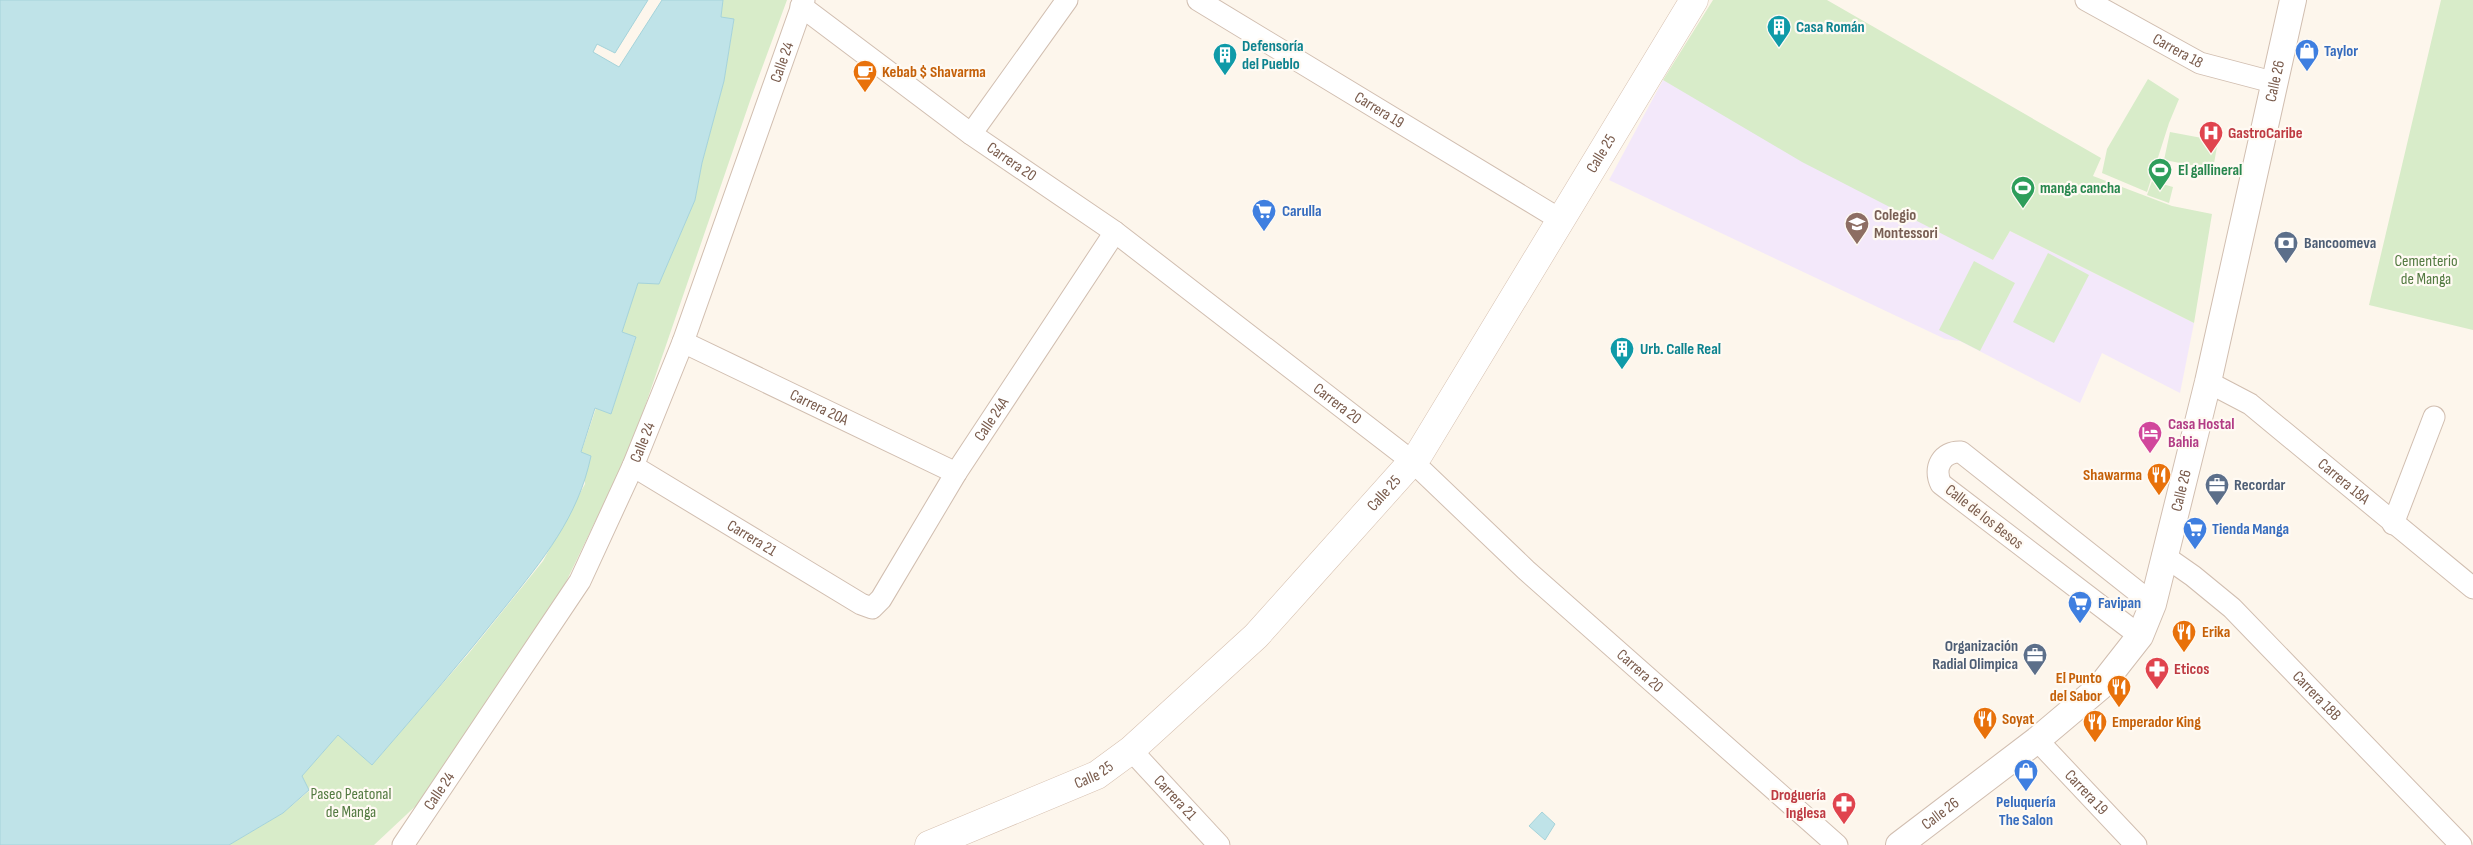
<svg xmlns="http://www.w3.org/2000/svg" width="2473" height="845" font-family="'Sofia Sans Condensed',sans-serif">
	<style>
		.education { fill: #f3e8fa }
		.green { fill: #d8ecc9 }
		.water { fill: #bfe3e8; stroke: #a5d3da }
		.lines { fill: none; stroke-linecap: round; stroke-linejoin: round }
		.minor-casing { stroke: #d1beb0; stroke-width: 23 }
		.tertiary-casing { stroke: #d1beb0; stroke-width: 28 }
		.secondary-casing { stroke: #d6c0b0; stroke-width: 29 }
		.minor { stroke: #fff; stroke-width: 21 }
		.tertiary { stroke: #fff; stroke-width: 26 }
		.secondary { stroke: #fff; stroke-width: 28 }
		.labels { text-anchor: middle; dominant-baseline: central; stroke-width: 4.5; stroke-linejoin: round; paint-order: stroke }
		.culture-label { font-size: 16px; font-weight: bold; fill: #0d838f; stroke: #fffaf3; text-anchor: start }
		.street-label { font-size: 16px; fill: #7a5c4d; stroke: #fffaf3 }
		.shop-label { font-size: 16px; font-weight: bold; fill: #366cbe; stroke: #fffaf3; text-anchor: start }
		.food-label { font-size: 16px; font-weight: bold; fill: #c56008; stroke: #fffaf3; text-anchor: start }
		.health-label { font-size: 16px; font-weight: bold; fill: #be3a42; stroke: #fffaf3; text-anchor: start }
		.leisure-label { font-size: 16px; font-weight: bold; fill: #27864d; stroke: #fffaf3; text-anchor: start }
		.education-label { font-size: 16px; font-weight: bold; fill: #785e54; stroke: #fffaf3; text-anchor: start }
		.service-label { font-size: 16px; font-weight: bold; fill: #4e5e75; stroke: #fffaf3; text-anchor: start }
		.park-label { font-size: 16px; fill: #537a41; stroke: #fffaf3 }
		.hotel-label { font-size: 16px; font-weight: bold; fill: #b23c85; stroke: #fffaf3; text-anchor: start }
	</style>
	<rect width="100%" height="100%" fill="#fdf6ec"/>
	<path class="education" d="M1663,80L1993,260L2010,231L2194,323L2180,393L2102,353L2080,403L1960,341L1945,339L1609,180Z"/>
	<path class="green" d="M723,0H787L751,98L631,447L539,638L422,800L374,845H229L283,813L309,791L302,776L338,735L372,765L469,653L543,561L585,484L581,453L596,408L611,414L636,338L622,332L638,282L659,284L695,200L702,163L724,81L734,20L721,17Z
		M1713,0H1827L2101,158L2093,176L2172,206L2212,214L2194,323L2010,231L1993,260L1802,162L1663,80Z
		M2441,0H2473V330L2369,305Z
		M2148,79L2179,99L2169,123L2147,192L2102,173L2107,149Z
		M2170,132L2218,141L2213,169L2164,160Z
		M2152,181L2173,187L2169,203L2147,195Z
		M2048,253L2089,275L2054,343L2013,322Z
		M1974,261L2015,283L1980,351L1939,330Z"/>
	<path class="water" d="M0,0H648L615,53L597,44L593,52L619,67L662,0H723L721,17L734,19L724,81L702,163L695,200L659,284L638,283L622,332L636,337L611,414L595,408L581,452L591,456C578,518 543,559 505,607C462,661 417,713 372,765L338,735L302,776L309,790L283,813L229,845H0Z
		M1542,812L1555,824L1545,840L1529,826Z"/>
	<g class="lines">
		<defs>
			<g id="minor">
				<path id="s1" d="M1198,0L1561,220"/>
				<path id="s2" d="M2086,0L2200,63L2276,83"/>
				<path id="s3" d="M801,6L971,134L1115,232L1413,462L1526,570L1837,845"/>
				<path d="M971,134L1067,0"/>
				<path id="s4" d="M683,342L956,473"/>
				<path id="s5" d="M2208,382L2250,404L2473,588"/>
				<path id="s6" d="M633,466L861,604L872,608L881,599L956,473L1115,232"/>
				<path d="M2393,524L2434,417"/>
				<path id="s7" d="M2163,555L2193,576L2232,608L2461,845"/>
				<path d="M2140,636L1941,484C1933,468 1942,451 1961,452L2153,604"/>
				<path id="s8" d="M2037,740L2136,845"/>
				<path id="s9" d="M1131,750L1219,845"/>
				<path id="s10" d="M403,845L580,581L633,466L683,342L804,0"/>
			</g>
			<g id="tertiary">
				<path id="s11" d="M1899,845L2037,740L2100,687L2140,636L2153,604L2208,382L2293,0"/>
			</g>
			<g id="secondary">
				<path id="s12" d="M929,845L1097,775L1131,750L1256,636L1308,578L1419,454L1694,0"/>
			</g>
		</defs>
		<use href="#minor" class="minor-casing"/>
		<use href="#tertiary" class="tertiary-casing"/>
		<use href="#secondary" class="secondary-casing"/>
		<use href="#minor" class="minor"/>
		<use href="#tertiary" class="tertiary"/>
		<use href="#secondary" class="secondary"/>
	</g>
	<defs>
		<symbol id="building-pin" viewBox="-11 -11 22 30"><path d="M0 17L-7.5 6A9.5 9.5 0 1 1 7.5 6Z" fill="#0f9aa8" stroke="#fffaf3"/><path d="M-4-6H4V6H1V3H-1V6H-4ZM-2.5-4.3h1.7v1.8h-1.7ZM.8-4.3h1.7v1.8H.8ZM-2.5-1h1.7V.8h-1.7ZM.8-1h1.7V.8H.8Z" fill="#fff"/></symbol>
		<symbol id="shop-pin" viewBox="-11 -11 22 30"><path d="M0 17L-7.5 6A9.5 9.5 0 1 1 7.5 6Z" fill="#3f7fe0" stroke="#fffaf3"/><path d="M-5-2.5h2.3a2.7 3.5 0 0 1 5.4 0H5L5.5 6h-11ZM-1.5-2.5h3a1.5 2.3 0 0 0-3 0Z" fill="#fff"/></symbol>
		<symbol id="cafe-pin" viewBox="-11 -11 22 30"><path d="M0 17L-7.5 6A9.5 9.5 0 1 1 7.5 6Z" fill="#e8710a" stroke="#fffaf3"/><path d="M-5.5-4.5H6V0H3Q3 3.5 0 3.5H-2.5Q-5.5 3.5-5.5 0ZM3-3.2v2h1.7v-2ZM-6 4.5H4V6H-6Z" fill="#fff"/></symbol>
		<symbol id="hospital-pin" viewBox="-11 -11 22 30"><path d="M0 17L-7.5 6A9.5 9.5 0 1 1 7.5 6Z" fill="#e0444e" stroke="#fffaf3"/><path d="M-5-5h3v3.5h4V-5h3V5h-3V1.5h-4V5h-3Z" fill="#fff"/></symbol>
		<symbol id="stadium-pin" viewBox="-11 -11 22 30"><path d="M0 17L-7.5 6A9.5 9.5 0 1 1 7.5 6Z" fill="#2e9e5b" stroke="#fffaf3"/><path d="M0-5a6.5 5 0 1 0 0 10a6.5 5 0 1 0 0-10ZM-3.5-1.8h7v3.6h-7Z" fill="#fff"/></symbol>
		<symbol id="supermarket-pin" viewBox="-11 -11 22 30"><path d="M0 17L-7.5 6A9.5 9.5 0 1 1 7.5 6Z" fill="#3f7fe0" stroke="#fffaf3"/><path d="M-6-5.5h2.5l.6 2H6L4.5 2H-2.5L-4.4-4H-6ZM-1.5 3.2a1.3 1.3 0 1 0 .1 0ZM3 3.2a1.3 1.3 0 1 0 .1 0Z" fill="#fff"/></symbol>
		<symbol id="school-pin" viewBox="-11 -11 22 30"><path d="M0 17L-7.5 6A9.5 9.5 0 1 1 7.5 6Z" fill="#8d6e63" stroke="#fffaf3"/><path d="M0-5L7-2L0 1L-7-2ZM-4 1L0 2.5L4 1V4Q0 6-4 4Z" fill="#fff"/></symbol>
		<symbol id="bank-pin" viewBox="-11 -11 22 30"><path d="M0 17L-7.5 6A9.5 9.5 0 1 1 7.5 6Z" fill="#5c6f8a" stroke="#fffaf3"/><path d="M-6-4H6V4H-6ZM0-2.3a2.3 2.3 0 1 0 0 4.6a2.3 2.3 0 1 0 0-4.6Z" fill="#fff"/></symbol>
		<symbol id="hotel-pin" viewBox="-11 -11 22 30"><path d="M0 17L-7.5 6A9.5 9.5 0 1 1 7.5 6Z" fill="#d1479c" stroke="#fffaf3"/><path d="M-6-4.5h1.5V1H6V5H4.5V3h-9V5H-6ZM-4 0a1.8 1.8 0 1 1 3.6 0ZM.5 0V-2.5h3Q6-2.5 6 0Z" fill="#fff"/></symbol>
		<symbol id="restaurant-pin" viewBox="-11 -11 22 30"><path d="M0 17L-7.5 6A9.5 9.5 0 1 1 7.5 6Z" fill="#e8710a" stroke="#fffaf3"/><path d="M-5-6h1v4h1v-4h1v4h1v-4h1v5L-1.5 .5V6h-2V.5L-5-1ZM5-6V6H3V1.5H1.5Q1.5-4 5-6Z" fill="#fff"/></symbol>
		<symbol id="office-pin" viewBox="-11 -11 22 30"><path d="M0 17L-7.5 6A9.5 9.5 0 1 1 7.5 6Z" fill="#5c6f8a" stroke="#fffaf3"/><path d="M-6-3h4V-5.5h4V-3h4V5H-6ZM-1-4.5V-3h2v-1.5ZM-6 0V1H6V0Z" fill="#fff"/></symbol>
		<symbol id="pharmacy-pin" viewBox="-11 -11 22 30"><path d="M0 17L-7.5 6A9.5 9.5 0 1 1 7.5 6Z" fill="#e0444e" stroke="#fffaf3"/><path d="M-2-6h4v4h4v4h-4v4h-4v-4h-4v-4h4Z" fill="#fff"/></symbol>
	</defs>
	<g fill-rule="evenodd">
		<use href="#building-pin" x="1765" y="13" width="28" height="38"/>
		<use href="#shop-pin" x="2293" y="37" width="28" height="38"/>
		<use href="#building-pin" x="1211" y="41" width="28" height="38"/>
		<use href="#cafe-pin" x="851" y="58" width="28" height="38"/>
		<use href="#hospital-pin" x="2197" y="119" width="28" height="38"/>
		<use href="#stadium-pin" x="2146" y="156" width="28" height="38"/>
		<use href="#stadium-pin" x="2009" y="174" width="28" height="38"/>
		<use href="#supermarket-pin" x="1250" y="197" width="28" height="38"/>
		<use href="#school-pin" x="1843" y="210" width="28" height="38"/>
		<use href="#bank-pin" x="2272" y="229" width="28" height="38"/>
		<use href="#building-pin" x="1608" y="335" width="28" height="38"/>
		<use href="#hotel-pin" x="2136" y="419" width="28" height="38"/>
		<use href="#restaurant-pin" x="2145" y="461" width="28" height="38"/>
		<use href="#office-pin" x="2203" y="471" width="28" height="38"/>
		<use href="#supermarket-pin" x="2181" y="515" width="28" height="38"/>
		<use href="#supermarket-pin" x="2066" y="589" width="28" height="38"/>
		<use href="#restaurant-pin" x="2170" y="618" width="28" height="38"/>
		<use href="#office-pin" x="2021" y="641" width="28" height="38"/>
		<use href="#pharmacy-pin" x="2143" y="655" width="28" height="38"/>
		<use href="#restaurant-pin" x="2105" y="673" width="28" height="38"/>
		<use href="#restaurant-pin" x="1971" y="705" width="28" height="38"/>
		<use href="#restaurant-pin" x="2081" y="708" width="28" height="38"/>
		<use href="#shop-pin" x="2012" y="757" width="28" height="38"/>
		<use href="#pharmacy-pin" x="1830" y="790" width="28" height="38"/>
	</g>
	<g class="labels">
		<g class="culture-label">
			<text x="1796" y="27">Casa Román</text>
			<text x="1242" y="46">Defensoría<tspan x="1242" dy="18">del Pueblo</tspan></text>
			<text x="1640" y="349">Urb. Calle Real</text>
		</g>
		<g class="street-label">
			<text stroke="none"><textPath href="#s2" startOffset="105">Carrera 18</textPath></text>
			<text stroke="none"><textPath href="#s10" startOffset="875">Calle 24</textPath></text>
			<text stroke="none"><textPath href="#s11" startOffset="892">Calle 26</textPath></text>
			<text stroke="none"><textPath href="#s1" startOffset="212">Carrera 19</textPath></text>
			<text stroke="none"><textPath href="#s12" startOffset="989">Calle 25</textPath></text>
			<text stroke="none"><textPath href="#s3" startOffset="262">Carrera 20</textPath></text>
			<text stroke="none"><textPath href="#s3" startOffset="668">Carrera 20</textPath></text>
			<text stroke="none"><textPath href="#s4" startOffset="151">Carrera 20A</textPath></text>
			<text stroke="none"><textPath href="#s6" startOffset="502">Calle 24A</textPath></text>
			<text stroke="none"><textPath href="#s10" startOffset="470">Calle 24</textPath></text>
			<text stroke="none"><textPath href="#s5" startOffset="169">Carrera 18A</textPath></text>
			<text stroke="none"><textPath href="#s11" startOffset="472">Calle 26</textPath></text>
			<text stroke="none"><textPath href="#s12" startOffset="585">Calle 25</textPath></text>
			<text transform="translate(1984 517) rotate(38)">Calle de los Besos</text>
			<text stroke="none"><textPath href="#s6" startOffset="139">Carrera 21</textPath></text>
			<text stroke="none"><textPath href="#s3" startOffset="1072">Carrera 20</textPath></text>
			<text stroke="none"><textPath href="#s7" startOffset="209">Carrera 18B</textPath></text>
			<text stroke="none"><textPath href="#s12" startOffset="179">Calle 25</textPath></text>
			<text stroke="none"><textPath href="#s10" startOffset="65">Calle 24</textPath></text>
			<text stroke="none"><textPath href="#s8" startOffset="72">Carrera 19</textPath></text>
			<text stroke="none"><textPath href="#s9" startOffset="65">Carrera 21</textPath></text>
			<text stroke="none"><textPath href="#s11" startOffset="52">Calle 26</textPath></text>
		</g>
		<g class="shop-label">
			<text x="2324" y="51">Taylor</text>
			<text x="1282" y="211">Carulla</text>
			<text x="2212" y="529">Tienda Manga</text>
			<text x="2098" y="603">Favipan</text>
			<text x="2026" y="802" text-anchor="middle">Peluquería<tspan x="2026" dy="18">The Salon</tspan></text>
		</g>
		<g class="food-label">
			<text x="882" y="72">Kebab $ Shavarma</text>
			<text x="2142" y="475" text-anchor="end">Shawarma</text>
			<text x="2202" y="632">Erika</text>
			<text x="2102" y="678" text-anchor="end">El Punto<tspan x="2102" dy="18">del Sabor</tspan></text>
			<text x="2002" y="719">Soyat</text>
			<text x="2112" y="722">Emperador King</text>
		</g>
		<g class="health-label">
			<text x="2228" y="133">GastroCaribe</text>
			<text x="2174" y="669">Eticos</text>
			<text x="1826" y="795" text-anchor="end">Droguería<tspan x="1826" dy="18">Inglesa</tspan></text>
		</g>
		<g class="leisure-label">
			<text x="2178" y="170">El gallineral</text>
			<text x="2040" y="188">manga cancha</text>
		</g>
		<g class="education-label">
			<text x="1874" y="215">Colegio<tspan x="1874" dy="18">Montessori</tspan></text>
		</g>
		<g class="service-label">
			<text x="2304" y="243">Bancoomeva</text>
			<text x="2234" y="485">Recordar</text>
			<text x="2018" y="646" text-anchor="end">Organización<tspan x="2018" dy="18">Radial Olimpica</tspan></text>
		</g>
		<g class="park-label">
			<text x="2426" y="261">Cementerio<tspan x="2426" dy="18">de Manga</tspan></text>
			<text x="351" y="794">Paseo Peatonal<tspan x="351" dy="18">de Manga</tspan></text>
		</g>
		<g class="hotel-label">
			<text x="2168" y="424">Casa Hostal<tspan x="2168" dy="18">Bahia</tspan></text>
		</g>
	</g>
</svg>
